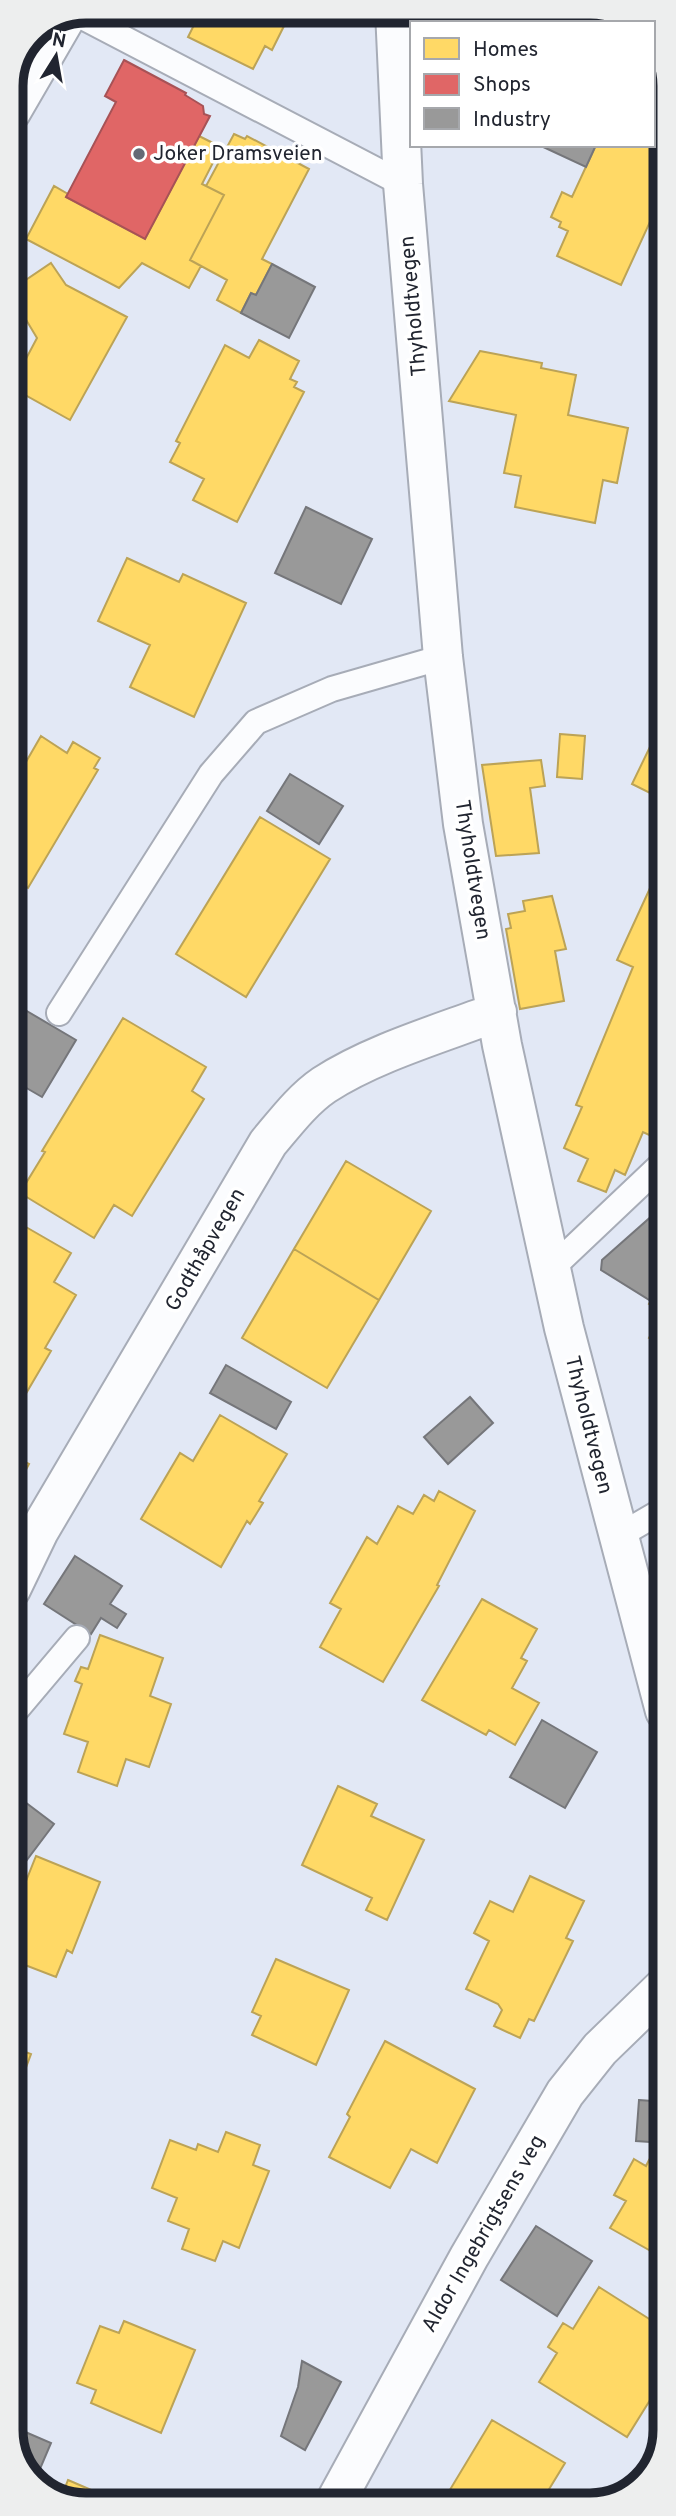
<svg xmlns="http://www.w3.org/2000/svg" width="676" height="2516" font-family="Overpass,sans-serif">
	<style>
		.homes { fill: #ffd966; stroke: #bca356; stroke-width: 2 }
		.shops { fill: #e06666; stroke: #a75256; stroke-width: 2 }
		.industry { fill: #999; stroke: #75767a; stroke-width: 2 }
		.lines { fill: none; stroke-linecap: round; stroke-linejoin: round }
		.lane-casing { stroke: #a7acb7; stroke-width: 28 }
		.street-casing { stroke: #a7acb7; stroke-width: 42 }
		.lane { stroke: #fbfcfe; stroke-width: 24 }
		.street { stroke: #fbfcfe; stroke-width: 38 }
		.poi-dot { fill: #656975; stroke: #fff; stroke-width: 2.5 }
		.labels { text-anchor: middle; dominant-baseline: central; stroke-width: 7; stroke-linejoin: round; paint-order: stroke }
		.poi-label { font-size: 21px; fill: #212530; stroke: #fff; text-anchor: start }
		.street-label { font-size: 21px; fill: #212530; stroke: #fff }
		.rim { fill: none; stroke: #212530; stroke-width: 9 }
	</style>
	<rect width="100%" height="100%" fill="#e2e8f5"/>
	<path class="homes" d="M201,11H282L276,23L284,26L272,50L265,46L253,69L188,37Z
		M234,134L245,139L247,136L309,169L262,259L272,264L256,295L251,293L241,313L217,300L227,280L190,260L224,195L206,186Z
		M199,136L221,147L202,184L224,195L190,260L201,266L189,288L142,263L119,288L26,239L54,186L68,194L66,197L145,239Z
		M653,140L664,145V203L660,200L621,285L557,256L568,231L559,227L561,222L551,217L562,192L572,197L596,145H653Z
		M51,263L66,285L127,317L70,420L11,387L37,338L25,318L20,322L11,309V290Z
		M259,340L299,361L290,379L297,382L294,387L304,392L237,522L193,500L204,479L170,462L180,443L176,441L225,345L249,358Z
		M480,351L542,363L541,368L576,375L568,415L628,428L617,483L603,480L595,523L515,507L521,476L504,473L516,415L449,401Z
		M127,558L179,582L183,574L246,603L194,717L130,687L150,645L98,621Z
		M663,720L664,721V800L632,784Z
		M560,734L585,736L582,779L557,777Z
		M41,736L67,753L73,742L100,758L94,768L98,770L28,888L11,878V769L19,774Z
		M541,760L545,786L530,788L539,853L496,856L482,765Z
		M260,817L330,859L246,997L176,954Z
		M662,862L665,1135L662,1141L643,1132L625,1175L615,1170L606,1192L578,1181L588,1159L564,1148L582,1107L576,1105L633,967L617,960Z
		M552,896L566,949L555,951L564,1001L520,1009L506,929L511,928L508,914L525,911L523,901Z
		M123,1018L206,1067L192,1091L204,1099L132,1216L114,1205L94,1238L20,1193L45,1152L42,1151Z
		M346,1161L431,1211L379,1300L294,1249Z
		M19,1223L71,1253L54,1282L76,1295L45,1348L51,1351L21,1402L11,1396V1236Z
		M294,1249L379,1300L327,1388L242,1338Z
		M665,1278V1348L649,1338L664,1313L649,1304Z
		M220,1415L287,1454L259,1501L263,1503L250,1524L247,1521L221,1567L141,1519L180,1453L193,1461Z
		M11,1455L29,1464L16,1489L11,1487Z
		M439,1491L475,1511L437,1585L439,1586L383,1682L320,1647L341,1609L330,1603L367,1537L377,1544L398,1506L413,1514L424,1495L434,1501Z
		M482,1599L537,1629L521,1658L527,1661L512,1688L539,1703L515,1745L489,1730L486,1735L422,1700Z
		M100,1635L163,1658L150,1696L171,1704L149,1767L126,1759L117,1786L78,1772L88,1742L64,1734L82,1684L75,1681L81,1667L88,1669Z
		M338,1786L377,1804L371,1816L424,1840L387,1920L366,1910L372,1898L302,1865Z
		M36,1856L100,1882L72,1953L67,1950L56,1977L12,1960V1898L18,1901Z
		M530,1876L584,1901L566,1938L573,1941L534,2021L529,2019L520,2038L494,2026L502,2010L498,2004L466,1989L489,1941L474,1933L490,1901L513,1912Z
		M276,1959L349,1990L316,2065L252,2035L261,2016L252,2012Z
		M385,2041L475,2089L437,2163L411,2149L390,2188L329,2157L350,2117L347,2114Z
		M12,2047L31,2054L12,2105Z
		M226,2132L260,2145L253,2165L269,2171L239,2248L223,2241L215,2261L182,2249L189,2229L168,2221L177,2198L152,2188L170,2140L196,2150L198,2144L218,2152Z
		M634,2159L646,2166L649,2160L665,2170V2259L610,2228L626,2201L614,2195Z
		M599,2287L665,2329V2376L627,2437L539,2382L557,2353L548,2347L563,2323L573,2329Z
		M124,2321L195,2350L161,2433L91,2403L96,2390L77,2383L100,2326L119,2333Z
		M492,2420L565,2463L540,2504H429L436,2493L445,2498Z
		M68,2480L126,2505H76L61,2498Z"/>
	<path class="shops" d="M124,60L186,93L185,95L203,106L204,114L210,116L145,239L66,197L116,102L105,96Z"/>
	<path class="industry" d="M310,11H343L336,24Z
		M539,145H596L586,167Z
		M272,264L315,287L289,338L241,313L251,293L256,295Z
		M306,507L372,539L341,604L275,573Z
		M290,774L343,806L319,844L267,811Z
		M20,1007L76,1040L42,1097L11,1079V1023Z
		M662,1207L665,1208V1278L651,1301L601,1270L602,1260Z
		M226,1365L291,1402L276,1429L210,1393Z
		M470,1397L493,1423L448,1464L424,1437Z
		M75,1556L122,1586L110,1604L126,1614L117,1628L101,1618L91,1634L44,1604Z
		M542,1720L597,1752L565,1808L510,1777Z
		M25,1802L54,1824L20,1869L12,1863V1819Z
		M639,2100L665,2102V2143L636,2141Z
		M536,2226L592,2261L557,2316L501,2280Z
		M302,2361L341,2382L305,2450L281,2436L298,2387Z
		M23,2431L51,2443L34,2483L15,2450Z"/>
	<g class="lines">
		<defs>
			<path id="lane" d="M77,14L403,184
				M59,1013L211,774L256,722L332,689L443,657
				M551,1269L665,1161
				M617,1537L665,1509
				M12,1715L77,1638"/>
			<path id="street" d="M395,11L403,184L443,657L463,824L502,1045L564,1328L665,1711
				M11,112L65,19
				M11,1589L39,1531L268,1143C285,1123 302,1100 324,1085C373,1053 442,1033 497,1012
				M334,2504L469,2257L565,2093L600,2049L665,1986"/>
		</defs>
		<use href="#lane" class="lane-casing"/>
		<use href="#street" class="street-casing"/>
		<use href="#lane" class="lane"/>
		<use href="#street" class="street"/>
	</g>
	<circle class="poi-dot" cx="139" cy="154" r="7"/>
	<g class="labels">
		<g class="poi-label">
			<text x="153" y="154">Joker Dramsveien</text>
		</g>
		<g class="street-label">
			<text transform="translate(414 306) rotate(-95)">Thyholdtvegen</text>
			<text transform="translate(472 870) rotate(81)">Thyholdtvegen</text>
			<text transform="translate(206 1250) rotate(-60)">Godthåpvegen</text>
			<text transform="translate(588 1425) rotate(76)">Thyholdtvegen</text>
			<text transform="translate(484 2234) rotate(-60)">Aldor Ingebrigtsens veg</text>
		</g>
	</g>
	<path d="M0 0H676V2516H0ZM86 23H590A63 63 0 0 1 653 86V2430A63 63 0 0 1 590 2493H86A63 63 0 0 1 23 2430V86A63 63 0 0 1 86 23Z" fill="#edeeee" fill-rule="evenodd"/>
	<path class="rim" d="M86 23H590A63 63 0 0 1 653 86V2430A63 63 0 0 1 590 2493H86A63 63 0 0 1 23 2430V86A63 63 0 0 1 86 23Z"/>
	<rect x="410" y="21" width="245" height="126" fill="#ffffff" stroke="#a6a8ac" stroke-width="2"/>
	<rect x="424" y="38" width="35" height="21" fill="#ffd966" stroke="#a6a8ac" stroke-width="2"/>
	<text x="473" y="56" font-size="21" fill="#212530">Homes</text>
	<rect x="424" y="74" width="35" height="21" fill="#e06666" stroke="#a6a8ac" stroke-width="2"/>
	<text x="473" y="91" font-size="21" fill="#212530">Shops</text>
	<rect x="424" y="108" width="35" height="21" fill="#999999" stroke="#a6a8ac" stroke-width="2"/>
	<text x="473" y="126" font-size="21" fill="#212530">Industry</text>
	<g transform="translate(56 56) rotate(11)" stroke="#ffffff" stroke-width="5" paint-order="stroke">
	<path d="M0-5L12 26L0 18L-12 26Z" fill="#212530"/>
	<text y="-10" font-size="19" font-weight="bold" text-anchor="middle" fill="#212530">N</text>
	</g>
</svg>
